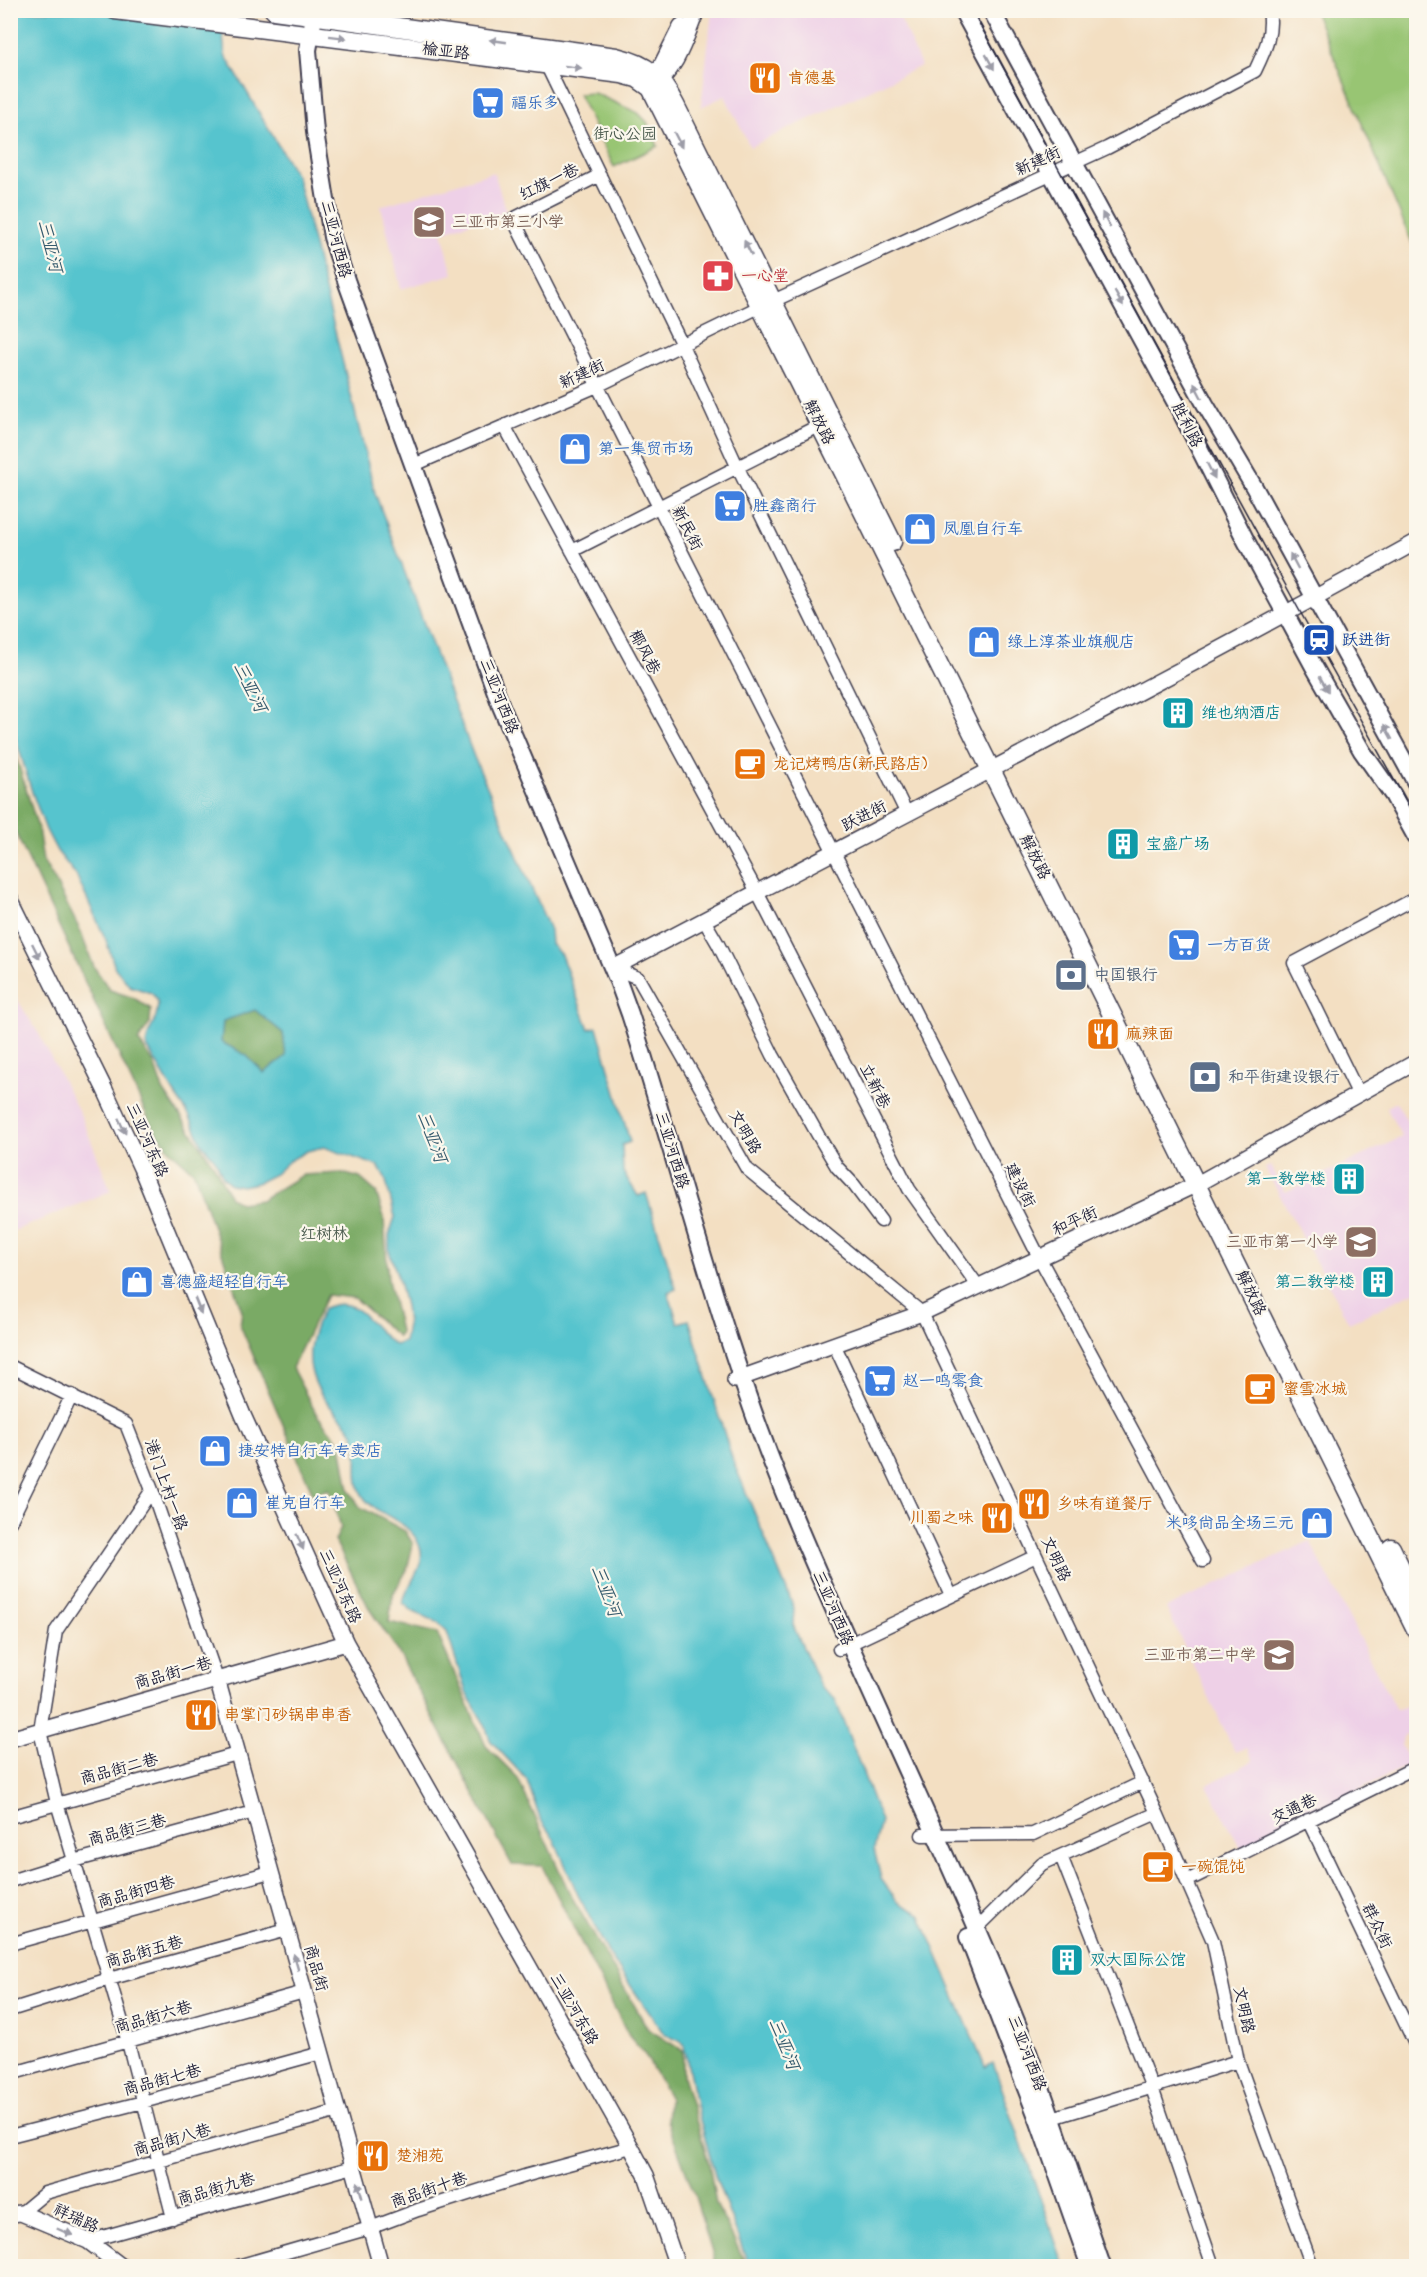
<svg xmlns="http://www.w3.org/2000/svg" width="1427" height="2277" font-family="'Architects Daughter','LXGW WenKai TC',sans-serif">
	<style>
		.built { fill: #eed0e7 }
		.green { fill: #98c573; stroke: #5d7457; stroke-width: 1.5 }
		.forest { fill: #7aaa65; stroke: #4e6650; stroke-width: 1.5 }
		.water { fill: #57c4ce; stroke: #3c7384; stroke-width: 1.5; fill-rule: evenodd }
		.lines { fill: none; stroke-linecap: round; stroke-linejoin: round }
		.minor-casing { stroke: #413e4f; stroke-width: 15 }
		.tertiary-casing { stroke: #413e4f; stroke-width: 18 }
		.secondary-casing { stroke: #413e4f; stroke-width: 20 }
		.primary-casing { stroke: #413e4f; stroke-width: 21 }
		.minor { stroke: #fff; stroke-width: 12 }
		.tertiary { stroke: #fff; stroke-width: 15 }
		.secondary { stroke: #fff; stroke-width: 16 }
		.primary { stroke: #fff; stroke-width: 18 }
		.tram { stroke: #22223b; stroke-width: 1.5 }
		.oneway { fill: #9c9ca7 }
		.labels { text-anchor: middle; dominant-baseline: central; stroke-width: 4.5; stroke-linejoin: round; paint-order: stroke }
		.street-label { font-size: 16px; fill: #22223b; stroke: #fbf7ec }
		.food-label { font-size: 16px; fill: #c56008; stroke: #fbf7ec; text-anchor: start }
		.shop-label { font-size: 16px; fill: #366cbe; stroke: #fbf7ec; text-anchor: start }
		.park-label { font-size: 16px; fill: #4b5b4f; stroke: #fbf7ec }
		.education-label { font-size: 16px; fill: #785e54; stroke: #fbf7ec; text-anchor: end }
		.health-label { font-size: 16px; fill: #be3a42; stroke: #fbf7ec; text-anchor: start }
		.transit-label { font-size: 16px; fill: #164399; stroke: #fbf7ec; text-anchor: start }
		.culture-label { font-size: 16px; fill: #0d838f; stroke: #fbf7ec; text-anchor: start }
		.service-label { font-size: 16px; fill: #4e5e75; stroke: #fbf7ec; text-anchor: start }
		.water-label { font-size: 18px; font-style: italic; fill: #355b6e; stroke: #fbf7ec }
	</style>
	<rect width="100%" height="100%" fill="#fbf7ec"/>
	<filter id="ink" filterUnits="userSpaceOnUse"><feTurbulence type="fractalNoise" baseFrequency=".0167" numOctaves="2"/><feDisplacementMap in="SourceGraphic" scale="12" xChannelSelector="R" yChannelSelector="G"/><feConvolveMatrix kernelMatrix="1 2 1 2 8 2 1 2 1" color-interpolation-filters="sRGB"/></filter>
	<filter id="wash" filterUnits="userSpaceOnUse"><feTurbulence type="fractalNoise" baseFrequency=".008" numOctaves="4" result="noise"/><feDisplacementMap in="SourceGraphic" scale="24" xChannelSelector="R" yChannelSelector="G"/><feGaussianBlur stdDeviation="1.35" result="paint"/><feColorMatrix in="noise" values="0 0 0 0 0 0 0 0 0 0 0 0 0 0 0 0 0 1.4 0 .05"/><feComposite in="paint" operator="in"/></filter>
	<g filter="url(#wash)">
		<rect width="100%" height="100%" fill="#f3dfc2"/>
		<path class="built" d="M712,11H902L898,13L921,66L750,147L725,96L701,107Z
			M494,172L506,211L442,232L453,274L401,289L381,206Z
			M10,988L39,1034L82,1118L111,1191L11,1232Z
			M1396,1102L1413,1131L1416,1130V1291L1349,1323L1265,1168L1271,1166L1285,1192L1402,1137L1386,1107Z
			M1310,1541L1396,1710L1414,1703L1416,1710V1729L1404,1736L1401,1745L1410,1764L1241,1849L1207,1785L1253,1761L1247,1748L1235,1752L1166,1608Z"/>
		<path class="green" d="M1314,11H1416V252L1325,36Z
			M594,93L638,113L647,122L658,146L614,167L578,94Z"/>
		<path class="forest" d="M11,740L38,828L43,861L55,881L79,928L94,967L110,990L134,998L151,1009L150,1023L138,1041L153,1061L163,1090L215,1167L230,1197L240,1203L261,1200L302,1175L342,1173L360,1178L376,1192L384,1218L388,1280L400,1331L398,1337L354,1298L327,1295L292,1368L317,1415L341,1444L349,1490L360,1507L405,1531L413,1544L407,1570L393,1594L389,1622L437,1633L486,1746L517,1777L570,1894L648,2029L683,2051V2076L709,2164L716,2204L747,2266H716L693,2190L667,2121L669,2097L645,2055L629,2036L542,1866L512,1865L396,1648L370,1610L335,1541L341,1527L329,1489L313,1494L240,1325L242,1311L194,1172L171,1151L152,1126L11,823Z
			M255,1010L283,1033L286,1056L264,1073L246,1055L221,1042L223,1021Z"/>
		<path class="water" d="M10,11H226L221,18L225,55L297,177L375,493L474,757L550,930L551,944L561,955L589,1029L597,1027L630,1142L622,1145L623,1172L638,1196L646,1193L676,1289L668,1292L678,1323L689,1320L733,1461L794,1608L793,1625L821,1688L835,1699L881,1821L874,1849L881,1879L898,1902L920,1914L985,2067L993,2063L1064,2266H749L716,2179L696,2105L684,2046L680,2041L664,2034L610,1956L578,1895L554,1839L540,1819L527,1780L490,1740L485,1725L466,1692L447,1632L437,1622L414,1612L403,1603C406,1584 427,1567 420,1547C410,1518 376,1517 363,1496C352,1479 361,1456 355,1438C351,1425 338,1416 330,1406C302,1373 306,1343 324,1308C360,1292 369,1329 395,1345L404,1342L407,1324L405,1306L398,1277L389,1251V1235L395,1217L385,1177L378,1166L324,1147L307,1151L289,1161L275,1174L257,1183L242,1186L230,1184L223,1177L216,1161L202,1144L189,1115L174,1093L146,1045L148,1035L156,1017L158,1005L156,998L151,993L130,986L115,968L106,940L76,875L57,851L46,830L32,792L12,726ZM255,1010L283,1033L286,1056L264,1073L246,1055L221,1042L223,1021Z"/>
	</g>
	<g filter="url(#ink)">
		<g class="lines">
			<defs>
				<path id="minor" d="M546,64L681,343L737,466L907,814
					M600,175L513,219L1039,1257L1203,1561
					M773,301L1107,148L1255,71C1265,50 1273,34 1269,10
					M505,427L757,892L909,1189L978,1286
					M414,465L597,386L761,306
					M572,551L820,425
					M704,920L718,944L773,1055L818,1135L837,1167L854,1185L881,1221
					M613,968L638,978L747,1169L922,1313L1157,1813L1213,1941L1238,2061L1312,2266
					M1359,1095L1294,963L1416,898
					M834,1344L951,1595
					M10,1366L126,1424L152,1490L217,1679
					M152,1490L56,1631L40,1731L57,1803L128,2042L173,2218
					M10,1522L72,1395
					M839,1649L1036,1556
					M10,1817L237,1754
					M1308,1820L1416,2046
					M922,1835L1033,1834L1143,1782
					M1061,1856L1152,2088L1213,2266
					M10,1881L74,1861L254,1812
					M1187,1881L1416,1767
					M971,1934L1042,1864L1157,1813
					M10,1944L270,1872
					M10,2010L109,1979L287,1930
					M10,2074L304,1992
					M1046,2120L1238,2061
					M10,2136L143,2102L321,2053
					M21,2213L45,2193L338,2111
					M88,2241L353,2167
					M238,2266L370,2228L418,2210L528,2175L631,2147"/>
				<path id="tertiary" d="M658,72L681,26
					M651,88C677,70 685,39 697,10
					M10,898L105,1090L141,1168L243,1415L346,1643L631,2147L646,2175L677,2266
					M613,968C881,826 1151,689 1416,542
					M735,1380L922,1313L1197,1184L1416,1062
					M217,1679L381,2266
					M10,1739L346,1643
					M10,2214L21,2213L88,2241L121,2266"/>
				<path id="secondary" d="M962,10L1183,416L1246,541L1313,665L1362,751L1393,795L1416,837
					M991,10L1205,404L1254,487L1416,783
					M313,22L308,50L315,132L332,237L347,283L501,706L618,981L630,1014C683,1178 723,1348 790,1507C863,1683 949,1854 1020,2031C1050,2108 1075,2188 1102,2266
					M968,1937L1039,2122L1089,2264"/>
				<path id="primary" d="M115,10L622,74L637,78L651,88L850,485L1416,1629
					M274,10L616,57C649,65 660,76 675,105L892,542
					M1391,1548L1416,1600"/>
			</defs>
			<use href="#minor" class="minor-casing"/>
			<use href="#tertiary" class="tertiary-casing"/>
			<use href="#secondary" class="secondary-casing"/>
			<use href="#primary" class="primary-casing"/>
			<use href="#minor" class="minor"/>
			<use href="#tertiary" class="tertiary"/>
			<use href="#secondary" class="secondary"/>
			<use href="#primary" class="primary"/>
			<path class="tram" d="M972,10L1298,608L1416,819"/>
		</g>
		<defs><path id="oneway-solid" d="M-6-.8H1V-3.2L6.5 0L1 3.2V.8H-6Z" transform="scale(1.5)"/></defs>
		<g class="oneway">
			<use href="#oneway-solid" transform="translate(338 37) rotate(7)"/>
			<use href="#oneway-solid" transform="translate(498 41) rotate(-172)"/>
			<use href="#oneway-solid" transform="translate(990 62) rotate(61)"/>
			<use href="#oneway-solid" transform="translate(573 67) rotate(7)"/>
			<use href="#oneway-solid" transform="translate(678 140) rotate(63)"/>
			<use href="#oneway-solid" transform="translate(1106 220) rotate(-118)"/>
			<use href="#oneway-solid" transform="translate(748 248) rotate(-117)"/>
			<use href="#oneway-solid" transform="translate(1119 299) rotate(61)"/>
			<use href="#oneway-solid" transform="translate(1198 391) rotate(-118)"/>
			<use href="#oneway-solid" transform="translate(1211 471) rotate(63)"/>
			<use href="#oneway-solid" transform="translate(1294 561) rotate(-118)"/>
			<use href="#oneway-solid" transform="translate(1324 684) rotate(60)"/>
			<use href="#oneway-solid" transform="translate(1388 732) rotate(-119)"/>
			<use href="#oneway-solid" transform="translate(36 951) rotate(64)"/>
			<use href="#oneway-solid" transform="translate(122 1126) rotate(65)"/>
			<use href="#oneway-solid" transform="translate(198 1306) rotate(68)"/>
			<use href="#oneway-solid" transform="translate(300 1542) rotate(66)"/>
			<use href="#oneway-solid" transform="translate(296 1962) rotate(-106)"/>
			<use href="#oneway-solid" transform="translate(360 2190) rotate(-106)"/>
			<use href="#oneway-solid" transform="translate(65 2232) rotate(23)"/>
		</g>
	</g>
	<defs>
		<symbol id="restaurant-square" viewBox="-11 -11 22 22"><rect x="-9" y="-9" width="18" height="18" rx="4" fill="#e8710a" stroke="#fbf7ec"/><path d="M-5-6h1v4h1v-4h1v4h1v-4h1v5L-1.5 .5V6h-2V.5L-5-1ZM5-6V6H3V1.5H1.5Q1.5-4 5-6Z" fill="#fff"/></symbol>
		<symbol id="supermarket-square" viewBox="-11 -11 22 22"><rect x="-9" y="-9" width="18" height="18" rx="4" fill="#3f7fe0" stroke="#fbf7ec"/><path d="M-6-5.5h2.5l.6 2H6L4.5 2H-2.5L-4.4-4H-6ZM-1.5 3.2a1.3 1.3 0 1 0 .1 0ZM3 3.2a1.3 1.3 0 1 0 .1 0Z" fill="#fff"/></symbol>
		<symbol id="school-square" viewBox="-11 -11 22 22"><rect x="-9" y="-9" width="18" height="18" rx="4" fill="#8d6e63" stroke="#fbf7ec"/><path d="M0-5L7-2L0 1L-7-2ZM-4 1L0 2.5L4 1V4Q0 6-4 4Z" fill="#fff"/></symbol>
		<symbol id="pharmacy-square" viewBox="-11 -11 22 22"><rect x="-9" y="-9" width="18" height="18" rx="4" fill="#e0444e" stroke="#fbf7ec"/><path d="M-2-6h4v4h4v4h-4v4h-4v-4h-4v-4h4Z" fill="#fff"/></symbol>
		<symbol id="shop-square" viewBox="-11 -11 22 22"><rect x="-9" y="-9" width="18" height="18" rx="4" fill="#3f7fe0" stroke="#fbf7ec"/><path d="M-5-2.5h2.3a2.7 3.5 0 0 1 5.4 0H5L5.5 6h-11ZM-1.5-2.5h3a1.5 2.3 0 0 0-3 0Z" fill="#fff"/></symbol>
		<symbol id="station-square" viewBox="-11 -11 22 22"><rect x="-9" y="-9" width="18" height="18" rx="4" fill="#1a4fb4" stroke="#fbf7ec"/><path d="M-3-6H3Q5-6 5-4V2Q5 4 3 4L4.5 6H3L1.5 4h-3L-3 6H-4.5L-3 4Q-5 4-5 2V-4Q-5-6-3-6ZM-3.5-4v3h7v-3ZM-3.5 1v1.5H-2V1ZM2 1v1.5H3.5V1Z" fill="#fff"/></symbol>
		<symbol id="building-square" viewBox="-11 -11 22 22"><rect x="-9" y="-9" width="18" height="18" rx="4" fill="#0f9aa8" stroke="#fbf7ec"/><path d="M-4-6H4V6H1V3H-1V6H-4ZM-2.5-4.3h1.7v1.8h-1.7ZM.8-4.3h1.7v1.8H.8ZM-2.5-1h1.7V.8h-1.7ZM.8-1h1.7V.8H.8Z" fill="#fff"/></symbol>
		<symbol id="cafe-square" viewBox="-11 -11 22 22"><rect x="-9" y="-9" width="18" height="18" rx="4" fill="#e8710a" stroke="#fbf7ec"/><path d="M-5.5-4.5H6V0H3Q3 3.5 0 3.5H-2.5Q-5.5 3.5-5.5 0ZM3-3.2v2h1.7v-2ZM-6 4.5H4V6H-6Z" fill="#fff"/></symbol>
		<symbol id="bank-square" viewBox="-11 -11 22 22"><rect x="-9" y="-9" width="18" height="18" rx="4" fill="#5c6f8a" stroke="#fbf7ec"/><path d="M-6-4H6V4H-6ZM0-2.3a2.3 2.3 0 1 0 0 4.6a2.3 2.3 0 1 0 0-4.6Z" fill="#fff"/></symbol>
	</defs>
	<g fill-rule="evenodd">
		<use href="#restaurant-square" x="746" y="59" width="38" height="38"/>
		<use href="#supermarket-square" x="469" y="84" width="38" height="38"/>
		<use href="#school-square" x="410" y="203" width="38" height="38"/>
		<use href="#pharmacy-square" x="699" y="257" width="38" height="38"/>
		<use href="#shop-square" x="556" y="430" width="38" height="38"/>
		<use href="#supermarket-square" x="711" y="487" width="38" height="38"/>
		<use href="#shop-square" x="901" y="510" width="38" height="38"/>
		<use href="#station-square" x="1300" y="621" width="38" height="38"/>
		<use href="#shop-square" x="965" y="623" width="38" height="38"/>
		<use href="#building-square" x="1159" y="694" width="38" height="38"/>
		<use href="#cafe-square" x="731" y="745" width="38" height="38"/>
		<use href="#building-square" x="1104" y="825" width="38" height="38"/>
		<use href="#supermarket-square" x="1165" y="926" width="38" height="38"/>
		<use href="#bank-square" x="1052" y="956" width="38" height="38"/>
		<use href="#restaurant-square" x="1084" y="1015" width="38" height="38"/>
		<use href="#bank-square" x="1186" y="1058" width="38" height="38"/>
		<use href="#building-square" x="1330" y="1160" width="38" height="38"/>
		<use href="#school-square" x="1342" y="1223" width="38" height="38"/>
		<use href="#shop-square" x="118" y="1263" width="38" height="38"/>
		<use href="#building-square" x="1359" y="1263" width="38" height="38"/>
		<use href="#supermarket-square" x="861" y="1362" width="38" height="38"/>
		<use href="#cafe-square" x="1241" y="1370" width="38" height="38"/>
		<use href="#shop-square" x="196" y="1432" width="38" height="38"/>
		<use href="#shop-square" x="223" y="1484" width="38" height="38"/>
		<use href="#restaurant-square" x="1015" y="1485" width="38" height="38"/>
		<use href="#restaurant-square" x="978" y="1499" width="38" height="38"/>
		<use href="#shop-square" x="1298" y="1504" width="38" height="38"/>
		<use href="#school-square" x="1260" y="1636" width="38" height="38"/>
		<use href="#restaurant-square" x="182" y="1696" width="38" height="38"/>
		<use href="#cafe-square" x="1139" y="1848" width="38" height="38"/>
		<use href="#building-square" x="1048" y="1941" width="38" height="38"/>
		<use href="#restaurant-square" x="354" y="2137" width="38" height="38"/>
	</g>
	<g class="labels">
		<g class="street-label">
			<text transform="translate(446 51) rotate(7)">榆亚路</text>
			<text transform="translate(1038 161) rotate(-25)">新建街</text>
			<text transform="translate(549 182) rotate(-26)">红旗一巷</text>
			<text transform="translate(336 239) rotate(76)">三亚河西路</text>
			<text transform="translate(582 374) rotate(-25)">新建街</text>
			<text transform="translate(819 422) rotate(63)">解放路</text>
			<text transform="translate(1187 425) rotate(63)">胜利路</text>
			<text transform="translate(687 528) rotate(63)">新民街</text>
			<text transform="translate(645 652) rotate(62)">椰风巷</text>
			<text transform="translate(499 696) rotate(69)">三亚河西路</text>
			<text transform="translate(864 816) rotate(-27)">跃进街</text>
			<text transform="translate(1035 857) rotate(63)">解放路</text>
			<text transform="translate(875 1086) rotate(63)">立新巷</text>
			<text transform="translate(745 1132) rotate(60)">文明路</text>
			<text transform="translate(147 1140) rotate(66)">三亚河东路</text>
			<text transform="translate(672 1150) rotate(73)">三亚河西路</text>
			<text transform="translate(1020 1185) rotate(63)">建设街</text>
			<text transform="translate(1075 1221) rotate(-25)">和平街</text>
			<text transform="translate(1251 1293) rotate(64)">解放路</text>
			<text transform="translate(166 1485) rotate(70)">港门上村一路</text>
			<text transform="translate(1056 1559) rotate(65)">文明路</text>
			<text transform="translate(340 1586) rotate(66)">三亚河东路</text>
			<text transform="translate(833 1608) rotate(67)">三亚河西路</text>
			<text transform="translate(173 1673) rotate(-16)">商品街一巷</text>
			<text transform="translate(119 1769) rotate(-15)">商品街二巷</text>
			<text transform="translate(1294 1809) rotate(-26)">交通巷</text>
			<text transform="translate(127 1830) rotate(-15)">商品街三巷</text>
			<text transform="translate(136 1892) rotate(-16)">商品街四巷</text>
			<text transform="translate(1377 1926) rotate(64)">群众街</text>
			<text transform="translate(144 1952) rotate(-16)">商品街五巷</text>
			<text transform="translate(316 1968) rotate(74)">商品街</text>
			<text transform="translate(574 2009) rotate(60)">三亚河东路</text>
			<text transform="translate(1244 2010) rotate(78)">文明路</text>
			<text transform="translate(153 2017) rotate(-16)">商品街六巷</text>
			<text transform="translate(1027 2053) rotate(69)">三亚河西路</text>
			<text transform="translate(162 2080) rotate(-15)">商品街七巷</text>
			<text transform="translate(172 2140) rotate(-16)">商品街八巷</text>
			<text transform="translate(216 2189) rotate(-16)">商品街九巷</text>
			<text transform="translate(429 2190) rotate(-19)">商品街十巷</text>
			<text transform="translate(76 2218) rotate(25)">祥瑞路</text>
		</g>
		<g class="food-label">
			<text x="788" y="78">肯德基</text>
			<text x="773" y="764">龙记烤鸭店(新民路店)</text>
			<text x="1126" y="1034">麻辣面</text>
			<text x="1283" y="1389">蜜雪冰城</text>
			<text x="1057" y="1504">乡味有道餐厅</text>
			<text x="974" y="1518" text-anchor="end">川蜀之味</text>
			<text x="224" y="1715">串掌门砂锅串串香</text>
			<text x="1181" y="1867">一碗馄饨</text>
			<text x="396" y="2156">楚湘苑</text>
		</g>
		<g class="shop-label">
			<text x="511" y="103">福乐多</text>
			<text x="598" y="449">第一集贸市场</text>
			<text x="753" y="506">胜鑫商行</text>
			<text x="943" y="529">凤凰自行车</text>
			<text x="1007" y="642">绿上淳茶业旗舰店</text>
			<text x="1207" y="945">一方百货</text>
			<text x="160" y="1282">喜德盛超轻自行车</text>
			<text x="903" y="1381">赵一鸣零食</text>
			<text x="238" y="1451">捷安特自行车专卖店</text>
			<text x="265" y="1503">崔克自行车</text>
			<text x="1294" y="1523" text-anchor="end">米哆尚品全场三元</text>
		</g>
		<g class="park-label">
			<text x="625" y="134">街心公园</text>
			<text x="324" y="1234">红树林</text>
		</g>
		<g class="education-label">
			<text x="452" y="222" text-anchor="start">三亚市第三小学</text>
			<text x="1338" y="1242">三亚市第一小学</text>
			<text x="1256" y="1655">三亚市第二中学</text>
		</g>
		<g class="health-label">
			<text x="741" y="276">一心堂</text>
		</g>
		<g class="transit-label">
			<text x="1342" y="640">跃进街</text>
		</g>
		<g class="culture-label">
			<text x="1201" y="713">维也纳酒店</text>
			<text x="1146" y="844">宝盛广场</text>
			<text x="1326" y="1179" text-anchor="end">第一教学楼</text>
			<text x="1355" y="1282" text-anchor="end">第二教学楼</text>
			<text x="1090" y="1960">双大国际公馆</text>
		</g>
		<g class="service-label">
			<text x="1094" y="975">中国银行</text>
			<text x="1228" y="1077">和平街建设银行</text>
		</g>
		<g class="water-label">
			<text transform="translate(50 246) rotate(76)">三亚河</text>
			<text transform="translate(250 687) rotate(64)">三亚河</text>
			<text transform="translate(432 1137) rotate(69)">三亚河</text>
			<text transform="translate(606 1591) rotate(69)">三亚河</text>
			<text transform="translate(784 2044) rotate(68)">三亚河</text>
		</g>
	</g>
	<rect width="1427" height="2277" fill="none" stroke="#fbf7ec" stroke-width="36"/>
</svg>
